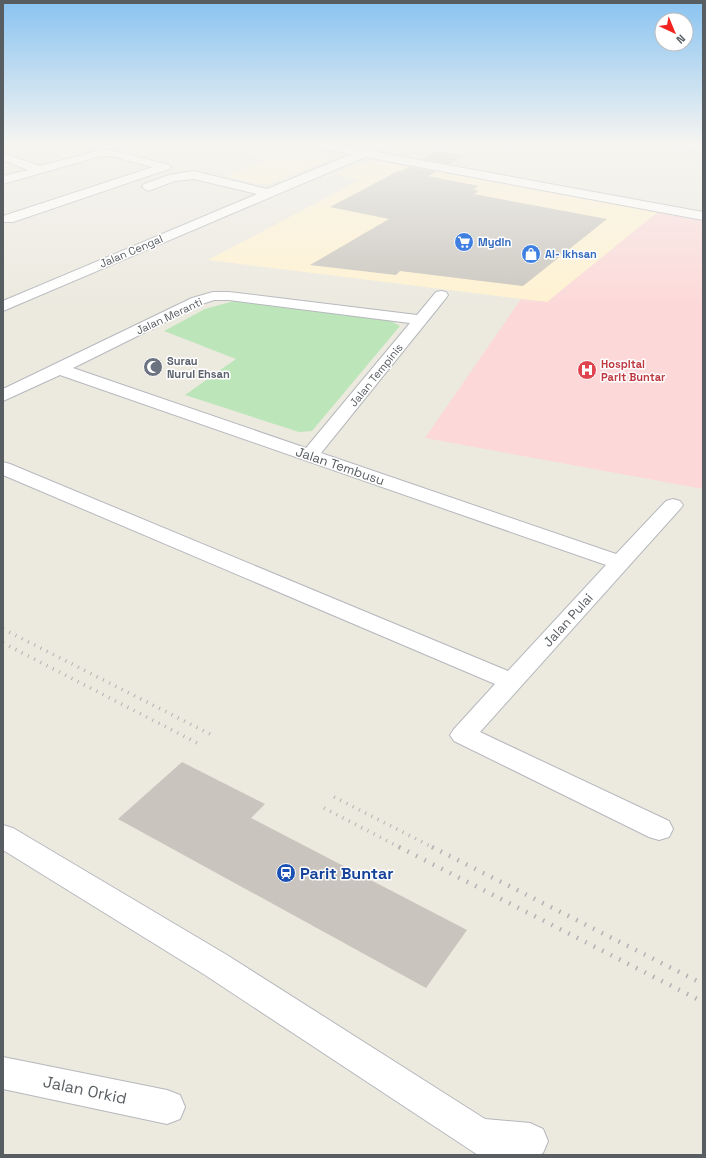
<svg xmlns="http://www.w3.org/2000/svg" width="706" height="1158" font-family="'Space Grotesk',sans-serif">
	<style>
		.commercial { fill: #fff2d1 }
		.medical { fill: #fcd9d8 }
		.green { fill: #bce6b9 }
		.building { fill: #c9c5be }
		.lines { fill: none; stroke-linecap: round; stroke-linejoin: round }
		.minor-casing { stroke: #b5b8bd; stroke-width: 2 }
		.minor { fill: #fff; fill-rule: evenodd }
		.rail-far1 { stroke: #b1b2b2; stroke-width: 3.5; stroke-dasharray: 1 6; stroke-linecap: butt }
		.rail { stroke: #b1b2b2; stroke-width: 4.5; stroke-dasharray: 1.5 8; stroke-linecap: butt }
		.labels { text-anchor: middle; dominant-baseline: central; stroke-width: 3; stroke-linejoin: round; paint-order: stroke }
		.far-shop-label { font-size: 11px; font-weight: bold; fill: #366cbe; stroke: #fff; text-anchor: start }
		.far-street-label { font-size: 11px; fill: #585d61; stroke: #fff }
		.far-worship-label { font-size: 11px; font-weight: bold; fill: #5b616d; stroke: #fff; text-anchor: start }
		.far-health-label { font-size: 11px; font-weight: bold; fill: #be3a42; stroke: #fff; text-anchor: start }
		.street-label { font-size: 13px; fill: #585d61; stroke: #fff }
		.near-transit-label { font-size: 16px; font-weight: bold; fill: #164399; stroke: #fff; text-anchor: start }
		.near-street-label { font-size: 16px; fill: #585d61; stroke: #fff }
	</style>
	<rect width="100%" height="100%" fill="#ece9df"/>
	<path class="commercial" d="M272,144H285L331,153L333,158L268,184H258L226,176L266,161L240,154Z
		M372,162H384L568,195L658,212L547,302L208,260L360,180L335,174L359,164Z"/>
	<path class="medical" d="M658,212L703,221V489L425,438L521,299L547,302Z"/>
	<path class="green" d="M234,301L391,321L400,326L312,431L299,432L185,395L236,359L164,331L205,309Z"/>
	<path class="building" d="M438,151L464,155L449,164L423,159Z
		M410,167L436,172L428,176L479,186L473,189L479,191L474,194L607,219L523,286L400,271L396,275L310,265L389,219L330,207L398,171H401Z
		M182,762L265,804L251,818L467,930L426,988L118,819Z"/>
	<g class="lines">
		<defs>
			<path id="minor" d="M310,144H331L363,149L377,144H390L389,146L376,152L703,212V220L365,157L3,311V301L257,194L194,179L175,181L148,191L142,187L144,184L169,175L194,171L267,189L352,154L311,146Z
				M675,144L703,145V151L676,146Z
				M101,150H111L169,165L171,167L169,169L13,222H3V216L153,167L111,156H101L3,184V176L28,170L3,160V153L40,166Z
				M441,291L446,292L448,295L446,298L321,453L616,554L666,501L673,499L680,501L683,505L680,509L480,732L669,821L673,829L669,837L659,840L649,837L454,741L450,735L454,729L495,684L3,475V462L10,464L508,671L606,565L60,375L3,401V389L192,298L213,292H229L417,315L436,292ZM214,300H229L410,323L306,448L73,368L202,304Z
				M3,825L13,828L227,955L485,1119L530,1123L543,1129L548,1141L543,1153L539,1155H478L205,975L3,850Z
				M3,1057L167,1090L180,1095L185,1107L180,1119L167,1124L3,1089Z"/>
		</defs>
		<use href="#minor" class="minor-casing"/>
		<use href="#minor" class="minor"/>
		<path class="rail-far1" d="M3,629L212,735
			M3,643L201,745
			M334,797L434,848
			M324,808L401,848"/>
		<path class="rail" d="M399,847L703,1002
			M432,847L703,984"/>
	</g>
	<linearGradient id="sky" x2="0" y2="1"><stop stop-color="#89c3f1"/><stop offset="0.47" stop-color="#f6f5f1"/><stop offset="1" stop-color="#f6f5f1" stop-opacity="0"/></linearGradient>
	<rect width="706" height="306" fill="url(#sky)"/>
	<defs>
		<symbol id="supermarket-disc" viewBox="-11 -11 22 22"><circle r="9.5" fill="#3f7fe0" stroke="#fff"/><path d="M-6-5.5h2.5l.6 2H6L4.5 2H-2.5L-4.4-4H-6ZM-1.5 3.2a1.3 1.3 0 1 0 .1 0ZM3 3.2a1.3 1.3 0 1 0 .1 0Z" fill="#fff"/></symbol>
		<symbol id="shop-disc" viewBox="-11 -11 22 22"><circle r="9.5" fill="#3f7fe0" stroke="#fff"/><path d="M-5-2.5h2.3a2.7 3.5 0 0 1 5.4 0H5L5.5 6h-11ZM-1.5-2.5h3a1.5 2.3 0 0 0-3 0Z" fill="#fff"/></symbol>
		<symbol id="mosque-disc" viewBox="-11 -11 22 22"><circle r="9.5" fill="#6b7280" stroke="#fff"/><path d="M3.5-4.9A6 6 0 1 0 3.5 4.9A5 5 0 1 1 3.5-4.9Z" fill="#fff"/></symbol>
		<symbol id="hospital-disc" viewBox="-11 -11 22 22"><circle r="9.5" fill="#e0444e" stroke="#fff"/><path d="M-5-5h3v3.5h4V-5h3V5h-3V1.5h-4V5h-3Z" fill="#fff"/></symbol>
		<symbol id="station-disc" viewBox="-11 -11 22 22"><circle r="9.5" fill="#1a4fb4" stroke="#fff"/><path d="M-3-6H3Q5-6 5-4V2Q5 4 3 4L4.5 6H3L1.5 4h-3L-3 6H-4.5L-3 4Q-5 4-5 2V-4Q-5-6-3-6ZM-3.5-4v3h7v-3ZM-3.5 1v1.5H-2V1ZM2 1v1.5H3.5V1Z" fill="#fff"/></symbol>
	</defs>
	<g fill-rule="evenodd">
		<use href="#supermarket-disc" x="453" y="231" width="22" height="22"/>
		<use href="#shop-disc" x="520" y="243" width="22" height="22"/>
		<use href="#mosque-disc" x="142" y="356" width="22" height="22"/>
		<use href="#hospital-disc" x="576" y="359" width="22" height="22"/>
		<use href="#station-disc" x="275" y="862" width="22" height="22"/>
	</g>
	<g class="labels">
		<g class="far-shop-label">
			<text x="478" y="242">Mydin</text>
			<text x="545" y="254">Al- Ikhsan</text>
		</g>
		<g class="far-street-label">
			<text transform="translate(131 251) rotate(-23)">Jalan Cengal</text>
			<text transform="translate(169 316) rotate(-25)">Jalan Meranti</text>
			<text transform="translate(376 375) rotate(-51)">Jalan Tempinis</text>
		</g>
		<g class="far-worship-label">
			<text x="167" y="361">Surau<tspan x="167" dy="13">Nurul Ehsan</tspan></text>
		</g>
		<g class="far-health-label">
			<text x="601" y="364">Hospital<tspan x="601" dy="13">Parit Buntar</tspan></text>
		</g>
		<g class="street-label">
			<text transform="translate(340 466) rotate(19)">Jalan Tembusu</text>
			<text transform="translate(568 620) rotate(-48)">Jalan Pulai</text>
		</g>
		<g class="near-transit-label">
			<text x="300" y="873">Parit Buntar</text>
		</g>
		<g class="near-street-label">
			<text transform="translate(85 1090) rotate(12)">Jalan Orkid</text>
		</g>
	</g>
	<rect width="706" height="1158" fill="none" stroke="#585d61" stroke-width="8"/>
	<g transform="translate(674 32) rotate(136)"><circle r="19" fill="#ffffff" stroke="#bcbec0"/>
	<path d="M0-3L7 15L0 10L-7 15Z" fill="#f12420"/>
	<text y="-6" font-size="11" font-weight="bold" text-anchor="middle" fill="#585d61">N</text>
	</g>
</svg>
